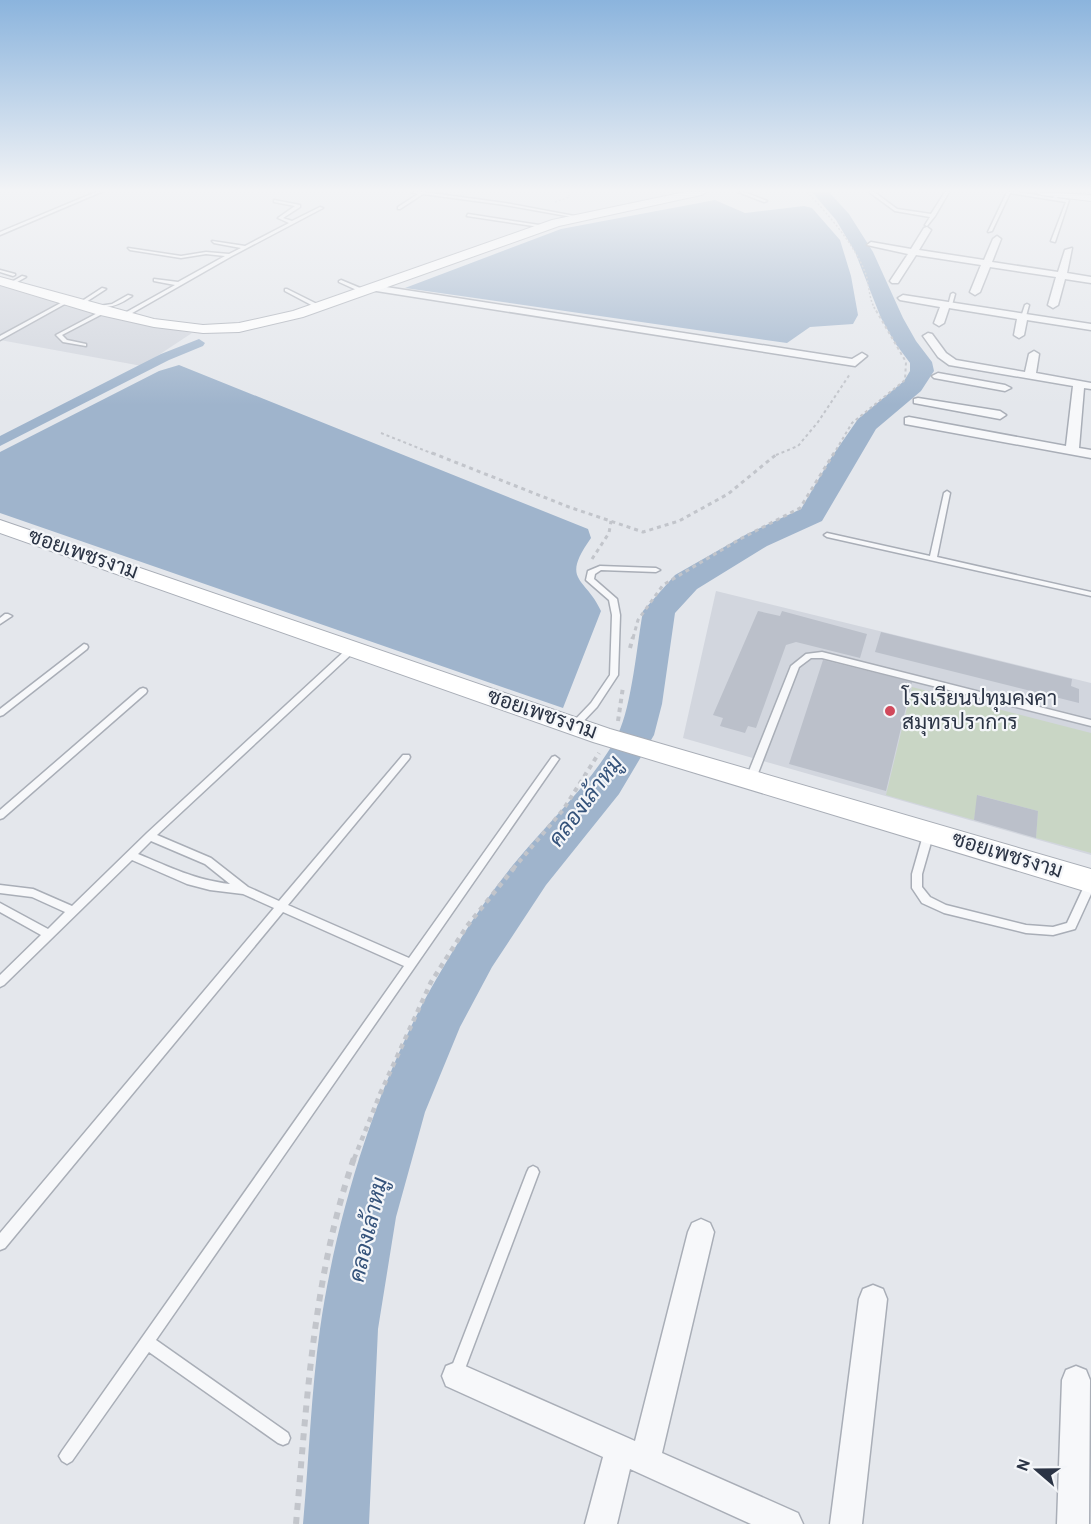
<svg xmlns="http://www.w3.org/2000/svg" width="1091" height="1524" font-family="Overpass,Sarabun,sans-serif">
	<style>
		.built { fill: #d2d6de }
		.green { fill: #c9d6c5 }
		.water { fill: #9fb4cc }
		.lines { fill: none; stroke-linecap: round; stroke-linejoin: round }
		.canal { fill: #9fb4cc; fill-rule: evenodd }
		.river { fill: #9fb4cc; fill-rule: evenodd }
		.building { fill: #bbc0ca }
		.lane-casing { stroke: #a9aeb7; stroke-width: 3 }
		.street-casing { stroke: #a9aeb7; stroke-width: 3 }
		.secondary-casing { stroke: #a9aeb7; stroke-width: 2 }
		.path-far5 { stroke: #c2c5cb; stroke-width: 1.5; stroke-dasharray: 2 2; stroke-linecap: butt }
		.path-far4 { stroke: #c2c5cb; stroke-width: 2; stroke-dasharray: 3 3; stroke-linecap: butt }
		.path-far3 { stroke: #c2c5cb; stroke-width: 3; stroke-dasharray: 4 4; stroke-linecap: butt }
		.path-far2 { stroke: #c2c5cb; stroke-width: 4; stroke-dasharray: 4.5 4.5; stroke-linecap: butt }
		.path-far1 { stroke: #c2c5cb; stroke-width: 4.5; stroke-dasharray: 5 5; stroke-linecap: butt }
		.path { stroke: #c2c5cb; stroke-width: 6; stroke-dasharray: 7 7; stroke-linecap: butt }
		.lane { fill: #f7f8fa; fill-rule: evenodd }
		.street { fill: #f7f8fa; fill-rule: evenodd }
		.secondary { fill: #fff; fill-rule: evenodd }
		.poi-dot { fill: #d1495b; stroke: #f4f6f9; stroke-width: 2 }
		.labels { text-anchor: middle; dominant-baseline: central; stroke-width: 4.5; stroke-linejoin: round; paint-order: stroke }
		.street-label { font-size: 21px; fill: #2b3445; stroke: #f4f6f9 }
		.poi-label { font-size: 21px; fill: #2b3445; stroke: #f4f6f9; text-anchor: start }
		.water-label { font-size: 22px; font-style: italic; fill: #34527a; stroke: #f4f6f9 }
	</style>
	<rect width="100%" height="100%" fill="#e4e7ec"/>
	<path class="built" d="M0,285L136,322L192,333L142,366L0,340Z
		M716,591L1091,683V855L683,738Z"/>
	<path class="green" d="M912,687L1091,733V853L1036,838L1038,811L978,795L974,820L886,795Z"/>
	<path class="water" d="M715,200L745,213L804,206L812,208L840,240L851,276L858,315L853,324L810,327L787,343L405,288L561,229Z
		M179,365L588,529L591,538C560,582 585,576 601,611L563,708L0,513V452L159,371Z"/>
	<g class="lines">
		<path class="canal" d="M199,339L205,343L203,346L169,360L0,446V436L161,354Z"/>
		<path class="river" d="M812,192H829L849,214L873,252L903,318L916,341L932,362L934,371L921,391L876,429L822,521L767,546L697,589L675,613L662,704L654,735L619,794L546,885L492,967L460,1027L425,1112L396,1217L378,1329L369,1524H303C309,1459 311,1393 320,1329C335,1222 373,1097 424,1001C451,952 482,902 518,859C550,820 596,779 618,734C632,705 637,644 643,611L675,575L747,534L801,509L831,458L858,419L904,381L910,371V363L895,343L881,318L855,252L836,220Z"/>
	</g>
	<path class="building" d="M758,611L780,616L782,611L867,634L860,658L796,642L786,645L756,728L748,726L745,733L720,726L723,718L713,715Z
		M881,632L1072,679L1071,686L1079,689V703L875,652Z
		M823,660L912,682L886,791L789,764Z
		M977,795L1038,811L1036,838L974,820Z"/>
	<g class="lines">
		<defs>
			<path id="lane" d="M96,192H101L0,235V232Z
				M411,192H423L505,203L580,217L578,218L505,205L423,194L400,209H398V207L418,194Z
				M738,192H744L767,201L764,202Z
				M869,192H874L897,209L931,214L945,192H949L935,216L927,226L925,225L930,217L895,211Z
				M1007,192H1018L1053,198L1057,193L1059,194L1057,198L1069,200L1055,242L1051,241L1066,202L1010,193L992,231L988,232Z
				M274,200L300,205V207L283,218L292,221L320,207L323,208L232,256L127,316H123V314L175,285L154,281V279L178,282L225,256L206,254L181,258L130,250L128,248L181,256L206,252L229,254L241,248L214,243L212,241L245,246L289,223L278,218L295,206L274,202Z
				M468,214L546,226L548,227L546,228L467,216Z
				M0,270L15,274V275L13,276L0,272Z
				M22,276L26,277L12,285L8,284Z
				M341,280L365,290V291L361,292L339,282V281Z
				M102,288L106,289L83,304L79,303Z
				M287,289L321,306V307L317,308L285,291V289Z
				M953,293L955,294L952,305L948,306L951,294Z
				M128,295L132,296C122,303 111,309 99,306L112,304Z
				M68,299L72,300L0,340V336Z
				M1027,304L1029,305L1026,316L1021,317L1025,305Z
				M105,309L110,310L62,335L67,340L86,344V346L63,342L56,335Z
				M947,491L950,493L937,557L1091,592V596L827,537L824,535L827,533L930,556L944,493Z
				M600,566L656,568L660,570L656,572L601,570L595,574L594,579L617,599L620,615L618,675L597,707L576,729L573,730L569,727L570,725L591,703L610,675L612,615L609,600L586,580L588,571Z
				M5,614H8L12,616L0,624V618Z
				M84,644L87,645L88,647L87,649L3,715L0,716V709Z
				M353,645L357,648L356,650L157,835L211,858L248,887L279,901L403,755H409L410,757L409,759L288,905L409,958L552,757L555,756L559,759L156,1340L288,1433L290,1438L288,1443L283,1445L278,1443L149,1352L72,1461L67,1464L62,1461L59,1456L62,1451L404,966L283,912L5,1248L0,1250V1233L274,908L243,894L210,890L187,884L132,860L4,985L0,987V975L41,935L0,912V903L48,929L65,912L32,897L0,893V885L33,889L72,906L147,833L350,646ZM151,841L205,864L230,884C195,880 170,867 138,854Z
				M822,652L1091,720V726L822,658H811L799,667L755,781L753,783H747L745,781L791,666L806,654Z
				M143,688L146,689L147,691L146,693L3,818L0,819V810L140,689Z
				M929,828L932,829L934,832L922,874V887L930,897L946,905L1026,925L1053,927L1067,923L1087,880L1091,879V894L1075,929L1053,935L1026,933L944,913L922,903L912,888V874L924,832L926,829Z
				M533,1166L537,1168L539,1172L463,1374L461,1379L456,1381L451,1379L449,1374L527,1172L529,1168Z"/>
			<path id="street" d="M927,227L931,230L919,250L984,260L993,239L997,236L1001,239L992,262L1058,272L1065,250L1072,248L1067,273L1091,277V283L1065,279L1058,305L1053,308L1048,305L1056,277L990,267L980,292L975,295L970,292L981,265L916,255L898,283H892L890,281L908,254L867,245L871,242L911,249L924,228Z
				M373,285L852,359L862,353L867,356L855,366L370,290L368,288Z
				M903,295L1091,324V330L1027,320L1024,335L1019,338L1014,335L1017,319L949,308L944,323L939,326L934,323L940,307L900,300L898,298Z
				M928,333L932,334L946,353L956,360L1025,372L1029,354L1034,351L1039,354L1036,373L1091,383V389L1084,388L1079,448L1091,450V458L905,424V418L909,417L1066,446L1073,386L949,365L938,357L923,336Z
				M938,373L1005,385L1011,388L1005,391L934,378L932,376Z
				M918,398L1000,411L1006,415L1000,419L914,403V399Z
				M701,1219L710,1223L714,1232L662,1453L798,1513L803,1524H751L630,1469L617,1524H585L603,1457L446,1386L442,1376L446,1366L456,1362L635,1441L688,1232L692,1223Z
				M873,1285L883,1289L887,1299L862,1524H830L859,1299L863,1289Z
				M1076,1366L1086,1370L1090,1380L1089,1524H1057L1062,1380L1066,1370Z"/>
			<path id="secondary" d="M685,192H707L701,195L559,226L303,317L239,332L203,333L154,327L96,314L0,285V277L154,319L203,325L239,323L293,311L552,220Z
				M1035,192L1091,195V201L1041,195Z
				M0,520L610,729L1091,869V893L593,742L0,533Z"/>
		</defs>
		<use href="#lane" class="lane-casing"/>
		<use href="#street" class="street-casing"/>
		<use href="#secondary" class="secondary-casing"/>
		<path class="path-far5" d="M807,192C828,214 854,244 865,272C870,285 868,297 875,309
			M555,202L569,197V193L564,192"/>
		<path class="path-far4" d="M381,433L436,455
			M776,455L798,446L818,422L850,374
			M833,455L852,423L905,380L906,362L874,307"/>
		<path class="path-far3" d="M432,453L569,507L643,532L679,521L728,494L778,453
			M592,559L609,533L611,521
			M633,638L638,620L663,585L740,539L800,508L834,453"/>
		<path class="path-far2" d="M630,648L633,637
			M618,721L623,687
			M513,869L563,810L599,753"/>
		<path class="path-far1" d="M354,1159L380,1094L431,982L467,926L514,868"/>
		<path class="path" d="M296,1524C307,1401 313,1276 354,1158"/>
		<use href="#lane" class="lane"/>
		<use href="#street" class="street"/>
		<use href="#secondary" class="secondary"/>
	</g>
	<linearGradient id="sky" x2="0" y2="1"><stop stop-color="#8bb4dd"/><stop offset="0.47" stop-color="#f3f4f6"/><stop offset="1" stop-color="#f3f4f6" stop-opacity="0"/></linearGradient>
	<rect width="1091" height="405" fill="url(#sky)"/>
	<circle class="poi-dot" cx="890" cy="711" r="6"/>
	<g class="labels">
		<g class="street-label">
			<text transform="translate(83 555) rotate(19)">ซอยเพชรงาม</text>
			<text transform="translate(542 715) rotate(19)">ซอยเพชรงาม</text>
			<text transform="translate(1007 856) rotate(17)">ซอยเพชรงาม</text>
		</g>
		<g class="poi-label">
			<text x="902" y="699">โรงเรียนปทุมคงคา<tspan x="902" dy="24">สมุทรปราการ</tspan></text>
		</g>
		<g class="water-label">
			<text transform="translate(587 802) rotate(-53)">คลองเล้าหมู</text>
			<text transform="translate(370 1230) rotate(-77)">คลองเล้าหมู</text>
		</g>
	</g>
	<g transform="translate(1037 1470) rotate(290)" stroke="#f4f6f9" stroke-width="4.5" paint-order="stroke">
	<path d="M0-4.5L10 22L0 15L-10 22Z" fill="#2b3445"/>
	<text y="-9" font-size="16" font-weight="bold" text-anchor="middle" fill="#2b3445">N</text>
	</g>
</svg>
